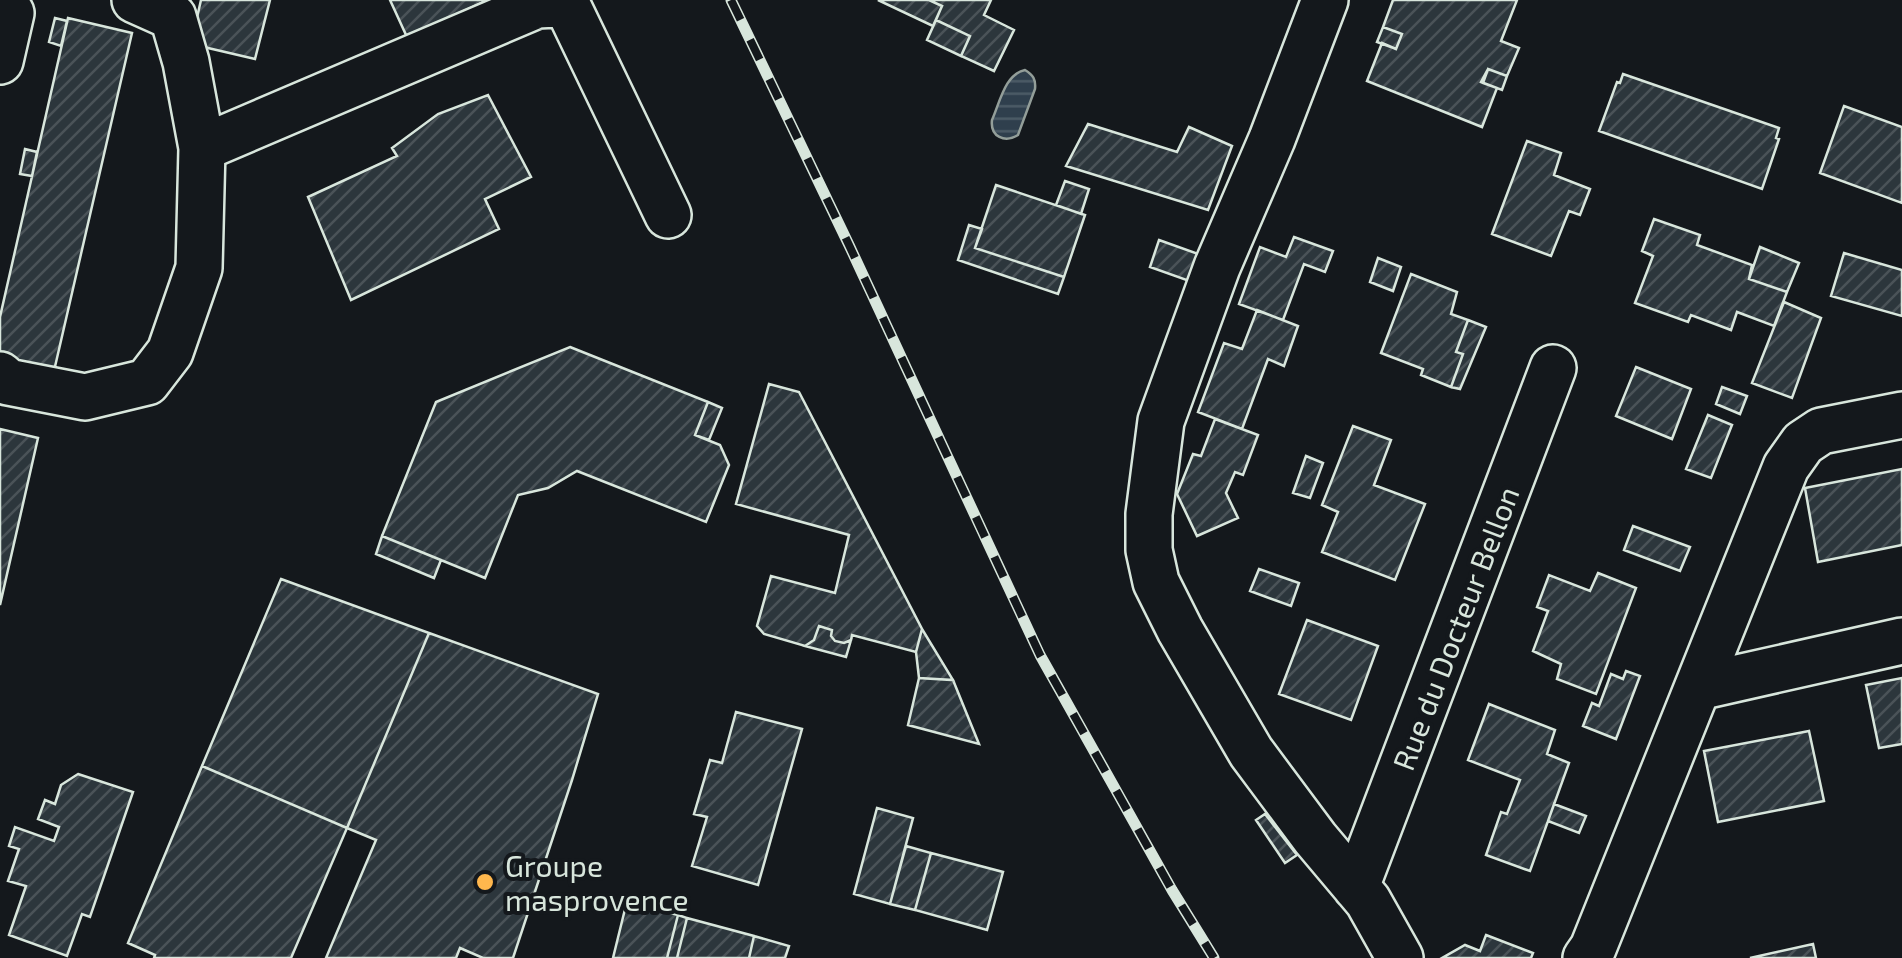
<svg xmlns="http://www.w3.org/2000/svg" width="1902" height="958" font-family="'Exo 2',sans-serif">
	<style>
		.water { fill: url(#water-rules); stroke: #939e99; stroke-width: 2.5 }
		.building { fill: url(#building-hatch); stroke: #d8e6dc; stroke-width: 2.5 }
		.lines { fill: none; stroke-linecap: round; stroke-linejoin: round }
		.street-casing { stroke: #d8e6dc; stroke-width: 50 }
		.street { stroke: #14181c; stroke-width: 45 }
		.rail-casing { stroke: #d8e6dc; stroke-width: 11 }
		.rail { stroke: #14181c; stroke-width: 8; stroke-dasharray: 22; stroke-linecap: butt }
		.poi-dot { fill: #ffb74d; stroke: #14181c; stroke-width: 4 }
		.labels { text-anchor: middle; dominant-baseline: central; stroke-width: 8; stroke-linejoin: round; paint-order: stroke }
		.street-label { font-size: 30px; fill: #d8e6dc; stroke: #14181c }
		.poi-label { font-size: 30px; fill: #d8e6dc; stroke: #14181c; text-anchor: start }
	</style>
	<defs>
		<pattern id="water-rules" width="6" height="5" patternUnits="userSpaceOnUse" patternTransform="scale(2.5)"><rect width="6" height="5" fill="#2f3f4d"/><path d="M0 2.5h6" fill="none" stroke="#4c5b66"/></pattern>
		<pattern id="building-hatch" width="6" height="6" patternUnits="userSpaceOnUse" patternTransform="scale(2.5)"><rect width="6" height="6" fill="#2c363c"/><path d="M-1 1l2-2M0 6l6-6M5 7l2-2" fill="none" stroke="#4a5358"/></pattern>
	</defs>
	<rect width="100%" height="100%" fill="#14181c"/>
	<path class="water" d="M1025,70C1033,75 1036,79 1035,89L1018,135C1005,143 990,137 992,120C1000,102 1005,74 1025,70Z"/>
	<path class="building" d="M201,0H270L255,59L191,44Z
		M390,0H488L407,37Z
		M878,0H929L942,6L933,26Z
		M929,0H991L984,15L1014,30L994,71L961,56L970,36L936,20L942,6Z
		M1393,0H1517L1501,41L1519,48L1507,76L1488,69L1481,82L1497,88L1482,127L1367,81L1382,43L1396,49L1402,34L1383,27Z
		M55,18L67,21L61,46L49,42Z
		M68,18L132,33L54,371L0,358V317Z
		M936,20L970,36L961,56L927,40Z
		M1383,27L1402,34L1396,49L1377,42Z
		M1488,69L1507,76L1502,90L1483,83Z
		M1623,74L1779,128L1776,138L1779,139L1762,189L1599,131L1617,82L1620,83Z
		M488,95L531,177L485,199L499,229L351,300L308,197L397,156L392,148L438,114Z
		M1844,106L1902,127V203L1820,173Z
		M1088,124L1177,152L1189,127L1232,146L1208,210L1066,166Z
		M1527,141L1561,153L1554,175L1590,189L1580,215L1569,211L1551,256L1492,234Z
		M25,149L37,152L32,176L20,174Z
		M1065,181L1089,189L1081,214L1056,205Z
		M996,185L1085,215L1064,277L975,248Z
		M1654,219L1700,235L1697,245L1752,265L1749,279L1787,292L1774,326L1737,312L1731,330L1691,315L1688,322L1635,303L1653,256L1642,251Z
		M969,225L982,229L975,248L1064,277L1058,294L958,260Z
		M1294,237L1333,251L1325,272L1304,264L1283,320L1239,304L1260,247L1286,257Z
		M1159,240L1201,255L1192,282L1150,267Z
		M1760,247L1799,263L1787,292L1749,279Z
		M1844,253L1902,270V316L1831,296Z
		M1378,258L1401,267L1393,291L1370,282Z
		M1411,274L1457,292L1451,314L1468,320L1456,352L1463,354L1451,387L1421,375L1423,369L1381,353Z
		M1784,302L1821,318L1792,398L1752,383Z
		M1257,310L1298,326L1284,366L1268,359L1242,429L1198,412L1224,343L1242,349Z
		M1468,320L1486,327L1460,389L1451,387L1463,354L1456,352Z
		M570,347L708,402L695,435L720,445L729,465L706,522L577,471L548,488L518,495L485,578L382,536L436,402Z
		M1636,367L1691,389L1672,439L1616,416Z
		M769,384L799,392L922,629L916,652L852,635L851,640L844,643L835,641L831,636L832,630L819,626L814,640L805,646L764,634L757,626L771,576L835,593L849,535L736,504Z
		M1722,387L1747,396L1740,414L1716,404Z
		M708,402L722,408L709,440L695,435Z
		M1708,415L1732,425L1711,478L1686,469Z
		M1215,419L1258,435L1243,475L1235,472L1226,493L1238,518L1197,536L1177,494L1193,454L1201,456Z
		M1353,426L1391,440L1374,485L1425,504L1395,580L1322,552L1338,512L1322,505Z
		M0,429L38,438L0,605Z
		M1306,456L1323,463L1310,498L1293,493Z
		M1902,469V545L1818,562L1805,488Z
		M1633,526L1690,547L1680,571L1624,550Z
		M382,536L441,560L434,578L376,554Z
		M1259,569L1299,583L1291,606L1250,591Z
		M1598,573L1636,588L1596,694L1557,679L1561,664L1533,651L1548,611L1537,607L1549,575L1590,591Z
		M281,579L429,633L347,828L202,766Z
		M1307,620L1378,646L1351,720L1279,694Z
		M819,626L832,630L831,636L835,641L844,643L851,640L846,657L805,646L814,640Z
		M922,629L953,680L919,678L916,652Z
		M429,633L598,694L572,780L513,958H483L460,948L456,958H326L376,840L347,828Z
		M1626,671L1640,676L1616,739L1583,726L1592,703L1599,706L1611,674L1623,679Z
		M919,678L953,680L979,744L908,725Z
		M1902,678V744L1879,748L1866,685Z
		M1489,704L1555,730L1547,754L1569,763L1530,871L1486,855L1501,812L1507,814L1520,780L1468,760Z
		M736,712L802,729L758,885L692,866L707,817L694,814L710,760L722,763Z
		M1809,731L1824,801L1718,822L1704,751Z
		M202,766L347,828L291,958H154L155,955L128,943Z
		M78,774L133,792L90,917L82,914L67,956L9,935L26,886L8,881L19,849L9,846L15,827L54,841L59,827L38,819L45,800L55,804L61,785Z
		M1554,804L1586,816L1579,833L1548,821Z
		M877,808L913,818L890,904L854,894Z
		M1265,814L1297,855L1285,863L1256,820Z
		M906,846L931,853L915,910L890,904Z
		M931,853L1003,872L987,930L915,910Z
		M627,901L678,915L667,958H613Z
		M678,915L687,918L677,958H667Z
		M687,918L754,936L749,958H677Z
		M1486,935L1533,953L1531,958H1442L1465,945L1480,951Z
		M754,936L789,946L785,958H749Z
		M1813,944L1816,958H1750Z"/>
	<g class="lines">
		<defs>
			<path id="street" d="M1325,0L1272,139L1217,267L1161,421L1149,514V550L1156,582L1180,630L1251,752L1315,838L1368,901L1400,958
				M0,61L11,13
				M202,148L537,5L557,4L569,9L668,215
				M0,375L8,382L85,397L147,382L170,352L199,268L202,148L186,62L173,17L135,0
				M1698,687L1902,641
				M1356,887L1553,368
				M1586,958L1593,948L1786,467L1803,443L1821,431L1902,415"/>
		</defs>
		<use href="#street" class="street-casing"/>
		<use href="#street" class="street"/>
		<defs>
			<path id="rail" d="M731,0L849,245L1040,655L1172,890L1214,958"/>
		</defs>
		<use href="#rail" class="rail-casing"/>
		<use href="#rail" class="rail"/>
	</g>
	<circle class="poi-dot" cx="485" cy="882" r="10"/>
	<g class="labels">
		<g class="street-label">
			<text transform="translate(1455 628) rotate(-69)">Rue du Docteur Bellon</text>
		</g>
		<g class="poi-label">
			<text x="505" y="865">Groupe<tspan x="505" dy="34">masprovence</tspan></text>
		</g>
	</g>
</svg>
